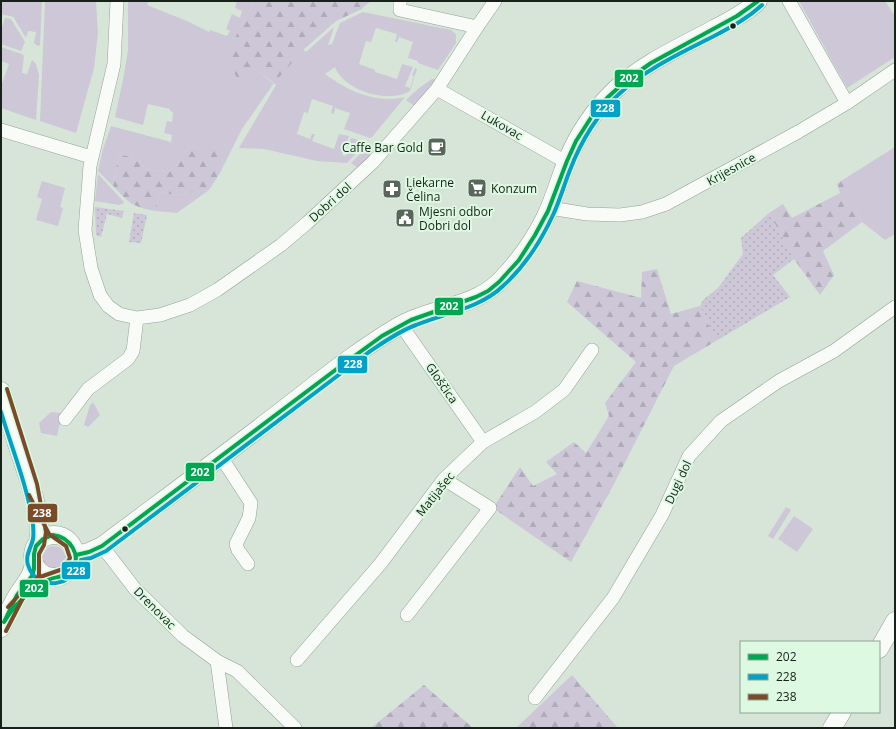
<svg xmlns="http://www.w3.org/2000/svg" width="896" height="729" font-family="'Open Sans',sans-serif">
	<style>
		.green { fill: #cdc7d8 }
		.forest { fill: url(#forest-firs) }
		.garden { fill: url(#garden-dots) }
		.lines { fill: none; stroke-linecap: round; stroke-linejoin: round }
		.street-casing { stroke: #95a096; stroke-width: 14 }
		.secondary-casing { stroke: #95a096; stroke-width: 19 }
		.street { stroke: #f9fbf9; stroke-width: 13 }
		.secondary { stroke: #f9fbf9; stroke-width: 18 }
		.bus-1-casing { stroke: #ddf9e1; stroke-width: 7 }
		.bus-2-casing { stroke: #ddf9e1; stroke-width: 7 }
		.bus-3-casing { stroke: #ddf9e1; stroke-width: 7 }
		.bus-1 { stroke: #00a651; stroke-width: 4 }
		.bus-2 { stroke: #01a2c5; stroke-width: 4 }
		.bus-3 { stroke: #7a4b2a; stroke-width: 4 }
		.bus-dot { fill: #172119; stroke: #ddf9e1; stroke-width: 1.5 }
		.labels { text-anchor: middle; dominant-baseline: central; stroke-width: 4; stroke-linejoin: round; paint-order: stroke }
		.street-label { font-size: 12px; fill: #172119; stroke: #ddf9e1 }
		.poi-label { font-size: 12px; fill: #172119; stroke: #ddf9e1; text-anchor: start }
		.line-badge { stroke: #ddf9e1; stroke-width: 1.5 }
		.badge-label { font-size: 11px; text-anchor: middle; font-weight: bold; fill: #fff }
	</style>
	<defs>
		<pattern id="forest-firs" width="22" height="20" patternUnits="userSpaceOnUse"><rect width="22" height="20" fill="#cdc7d8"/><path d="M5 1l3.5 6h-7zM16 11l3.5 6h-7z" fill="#afabb9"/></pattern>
		<pattern id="garden-dots" width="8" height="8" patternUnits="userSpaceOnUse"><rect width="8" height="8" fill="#cdc7d8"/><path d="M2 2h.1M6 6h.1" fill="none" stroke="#afabb9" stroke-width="1.8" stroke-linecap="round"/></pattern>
	</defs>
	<rect width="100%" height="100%" fill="#d6e5d8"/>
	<path class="green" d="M1,1H42L40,45L38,46L34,43L36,32L28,31L26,38L14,18V17L1,14Z
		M45,1H96L98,33L94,68L76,133L40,121Z
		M128,1H149L147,5L187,21L209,32L210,30L227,36L230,31L226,29L232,14L240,18L242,11L235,8L237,1H255L232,43L252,70L254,68L273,83L303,49L306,52L334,27L328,45L332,44L340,23L363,12L451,30L456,34V43L438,70L418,63V61L408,58L413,42L399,37L397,42H395L397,34L376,28L371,42L366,41L359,64L375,70V72L397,79L402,64L413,67L405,86L410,88L414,76L412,75L415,68L417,69L410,91C389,104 344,91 335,67L325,74C348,91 376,104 405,97L372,137L370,138L344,129L350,113L335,108L334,114L331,113L333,106L312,99L308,113L304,112L297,134L310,139L312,134H315L312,141L334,149L339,134L349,136L342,155L346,156L350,145H349L351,138L366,142V143L347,163L317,161L264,149L239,148L276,85L274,83L242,129L220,173L219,164L212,149H205L189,146L178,164L168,172L145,169L138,159L119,154L113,186L98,171L103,149L111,126L171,142L172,135L164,133L167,121L172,122L173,112L170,111V109L148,104L143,125L115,117L124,75L128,50Z
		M799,1H885L895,16V57L847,88Z
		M5,18L11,19L25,42L21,51L1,44V30Z
		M1,47L22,54L24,56L22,73L27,74L32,60L36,64L39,75L36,120L1,108V86L9,64L1,61Z
		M432,79H436L417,104L413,105L406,100L419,88Z
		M895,147V234L885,240L862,222L841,181Z
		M365,149L371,156L358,168L351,163Z
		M98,174L123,201L124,203L119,205L95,201Z
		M42,181L65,188L60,207L63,208L58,226L36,220L42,199L37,197Z
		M209,190L177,213L156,211L159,192L175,195Z
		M93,402L100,415L88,427L84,425L90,405Z
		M51,412L62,413L57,436L41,433L39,423Z
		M786,507L791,510L773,539L768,536Z
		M794,516L813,529L797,552L778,539Z
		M43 557a11 11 0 1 1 22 0a11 11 0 1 1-22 0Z"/>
	<path class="forest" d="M255,1H371L362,8V9L336,21L303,50L274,83L254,68L245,84L238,80L230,64L232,43Z
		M189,146L205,149L219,147L220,173L209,190L175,195L159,192L156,211C132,207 129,203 113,186L119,154L138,159L145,169L168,172L178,164Z
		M841,181L862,222L823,251L834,275L820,295L794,259L769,213L783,204L792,218L840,193L837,184Z
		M657,269L671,314L700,306L716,341L674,366L614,484L571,562L493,508L520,467L533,486L557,474L546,462L574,442L586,453L609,416L605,403L636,362L567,302L577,281L641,298L642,272Z
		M572,675L618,728H516Z
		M424,685L473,728H371Z"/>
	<path class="garden" d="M95,207L124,211L122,218L107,214L101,237L96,235Z
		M134,213L147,215L141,243L129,242Z
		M769,213L794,259L773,275L790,297L716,341L700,306L703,300L718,288L743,254L741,238Z"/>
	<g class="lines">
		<defs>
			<path id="street" d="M117,1L114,64L90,166L85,230L91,268L100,295L108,306L119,314L137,318L160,315L190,305L217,290L281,245L307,223L373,162L437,89L477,27L495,1
				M400,1V10L477,27
				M789,1L847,103
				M437,89L566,162
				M1,130L91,157
				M550,208L587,214L620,215L642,212L666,204L798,132L847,103L895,70
				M401,325L483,442
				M65,419L88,389L128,359L133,351L137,318
				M221,457L251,503L249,518L236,544L238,550L248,564
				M102,546L135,589L183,636L217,661L226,728
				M407,615L490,508L444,479
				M297,660L381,563L444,479L483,442L535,412L564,390L592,350
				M217,661L237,671L295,728
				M535,698L613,598L662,515L689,456L721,421L779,381L834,351L895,307"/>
			<path id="secondary" d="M1,391C7,409 12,428 18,447C26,473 44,515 38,543
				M33 556a21 21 0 1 1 42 0a21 21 0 1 1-42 0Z
				M76,555L89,552L102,546C158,504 215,462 271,419C313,387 353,353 399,326C430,308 472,308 499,282C518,263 533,242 545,218C554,200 559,180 567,161C578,134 595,109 616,89C644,63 681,47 714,29C729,21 746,13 758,1
				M1,628C6,617 11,606 17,596C24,584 33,577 34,562
				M879,649L895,621
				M832,728L842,712"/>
		</defs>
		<use href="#street" class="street-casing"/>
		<use href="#secondary" class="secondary-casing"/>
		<use href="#street" class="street"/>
		<use href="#secondary" class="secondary"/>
		<defs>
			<path id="bus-1" d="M53,535C70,537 83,556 71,571C64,578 56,576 48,580C33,586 12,608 4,622L17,595L32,576L34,569V554L36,546L43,539Z
				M76,555L89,552L102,546L334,371L382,336L411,320L476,297L488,291L499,282L519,260L535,235L548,211L567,161L576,141L594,113L608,97L627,80L651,63L737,16L758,1"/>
			<path id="bus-2" d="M1,412C12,449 27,485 33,523C33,528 34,534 33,539C31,548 25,555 28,565C37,593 75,587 81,560L91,558L106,551L369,352C384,342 399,331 416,325C445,313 479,309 503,286C524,267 541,241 553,215C560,200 564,185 570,170C581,141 597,115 619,94C647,68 683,52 716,35C733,26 748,18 762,5"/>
			<path id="bus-3" d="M8,607L29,584L40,577L63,569L70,558L66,546L49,534L29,495
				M6,631L23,598L32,587L39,575V554L44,545L46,532L37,484L7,389"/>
		</defs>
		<use href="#bus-1" class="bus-1-casing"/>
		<use href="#bus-2" class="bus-2-casing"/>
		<use href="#bus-3" class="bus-3-casing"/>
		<use href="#bus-1" class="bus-1"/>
		<use href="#bus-2" class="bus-2"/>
		<use href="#bus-3" class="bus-3"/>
	</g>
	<defs>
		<symbol id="cafe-square" viewBox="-11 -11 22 22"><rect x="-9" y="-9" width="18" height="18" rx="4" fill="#5a665c" stroke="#ddf9e1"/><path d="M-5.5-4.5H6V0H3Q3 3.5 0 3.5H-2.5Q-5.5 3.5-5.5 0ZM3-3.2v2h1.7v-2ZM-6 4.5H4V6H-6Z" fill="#fff"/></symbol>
		<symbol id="supermarket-square" viewBox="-11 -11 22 22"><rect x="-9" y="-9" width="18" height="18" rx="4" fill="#5a665c" stroke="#ddf9e1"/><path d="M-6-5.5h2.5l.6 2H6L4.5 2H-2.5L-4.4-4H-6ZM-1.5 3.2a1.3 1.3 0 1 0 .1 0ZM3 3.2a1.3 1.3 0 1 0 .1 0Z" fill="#fff"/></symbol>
		<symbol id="pharmacy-square" viewBox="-11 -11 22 22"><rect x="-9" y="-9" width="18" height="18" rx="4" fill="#5a665c" stroke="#ddf9e1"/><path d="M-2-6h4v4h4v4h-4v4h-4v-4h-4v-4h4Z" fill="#fff"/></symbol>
		<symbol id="civic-square" viewBox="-11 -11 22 22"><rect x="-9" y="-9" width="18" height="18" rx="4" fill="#5a665c" stroke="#ddf9e1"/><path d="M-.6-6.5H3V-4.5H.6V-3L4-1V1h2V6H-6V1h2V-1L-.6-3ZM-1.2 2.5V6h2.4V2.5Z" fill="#fff"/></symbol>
	</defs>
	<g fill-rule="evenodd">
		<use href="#cafe-square" x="426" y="136" width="22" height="22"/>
		<use href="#supermarket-square" x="466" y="177" width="22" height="22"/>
		<use href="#pharmacy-square" x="381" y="178" width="22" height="22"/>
		<use href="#civic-square" x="394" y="207" width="22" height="22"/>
	</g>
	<g class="bus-dot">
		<circle cx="733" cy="26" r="3.5"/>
		<circle cx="125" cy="529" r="3.5"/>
	</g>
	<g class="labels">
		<g class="street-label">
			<text transform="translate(502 125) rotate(30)">Lukovac</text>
			<text transform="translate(731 169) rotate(-29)">Krijesnice</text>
			<text transform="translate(330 202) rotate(-42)">Dobri dol</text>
			<text transform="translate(442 383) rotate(55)">Gloščica</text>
			<text transform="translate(678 482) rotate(-65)">Dugi dol</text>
			<text transform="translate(435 494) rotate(-51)">Matijašec</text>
			<text transform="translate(155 608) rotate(45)">Drenovac</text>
		</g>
		<g class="poi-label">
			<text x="423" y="147" text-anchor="end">Caffe Bar Gold</text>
			<text x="406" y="182">Ljekarne<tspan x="406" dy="14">Čelina</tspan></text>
			<text x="491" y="188">Konzum</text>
			<text x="419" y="211">Mjesni odbor<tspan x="419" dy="14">Dobri dol</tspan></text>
		</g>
	</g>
	<g class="line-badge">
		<rect x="614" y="69" width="30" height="19" rx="4" fill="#00a651"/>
		<rect x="590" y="99" width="31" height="19" rx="4" fill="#01a2c5"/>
		<rect x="434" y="297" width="30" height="19" rx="4" fill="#00a651"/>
		<rect x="337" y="355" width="31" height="19" rx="4" fill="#01a2c5"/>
		<rect x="185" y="462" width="30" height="20" rx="4" fill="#00a651"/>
		<rect x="27" y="503" width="31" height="20" rx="4" fill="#7a4b2a"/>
		<rect x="61" y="561" width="30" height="19" rx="4" fill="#01a2c5"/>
		<rect x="19" y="579" width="30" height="19" rx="4" fill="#00a651"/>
	</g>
	<g class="badge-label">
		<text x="629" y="82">202</text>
		<text x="605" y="112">228</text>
		<text x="449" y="310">202</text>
		<text x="353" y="368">228</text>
		<text x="200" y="476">202</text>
		<text x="42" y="517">238</text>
		<text x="76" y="575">228</text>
		<text x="34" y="592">202</text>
	</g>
	<rect width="896" height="729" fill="none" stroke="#172119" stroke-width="4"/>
	<rect x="740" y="641" width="140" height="72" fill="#ddf9e1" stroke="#8ea391"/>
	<rect x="748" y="654" width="20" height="6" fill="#00a651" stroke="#8ea391"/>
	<text x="776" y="661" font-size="12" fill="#172119">202</text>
	<rect x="748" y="674" width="20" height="6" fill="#01a2c5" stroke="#8ea391"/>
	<text x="776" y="681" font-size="12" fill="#172119">228</text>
	<rect x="748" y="694" width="20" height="6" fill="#7a4b2a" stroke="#8ea391"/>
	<text x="776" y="701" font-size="12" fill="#172119">238</text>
</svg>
